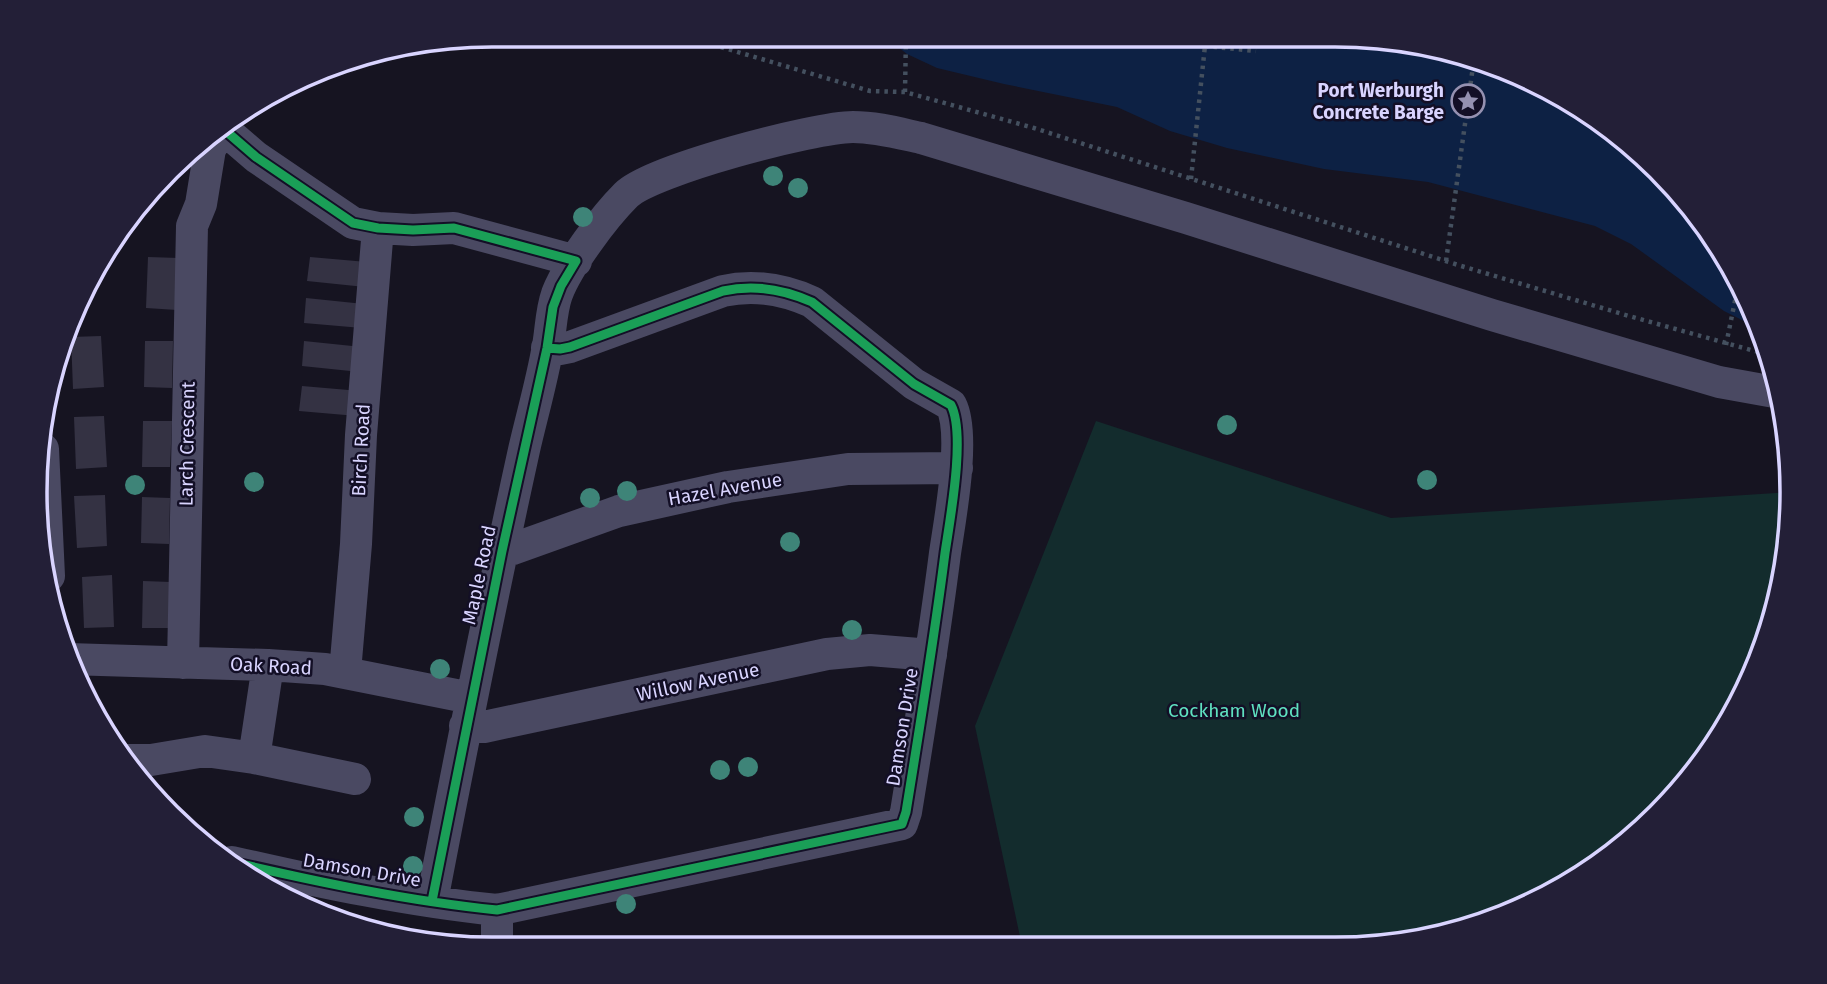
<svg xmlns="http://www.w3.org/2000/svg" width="1827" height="984" font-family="'Fira Sans',sans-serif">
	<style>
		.green { fill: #132c2d }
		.water { fill: #0d2144 }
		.building { fill: #343243 }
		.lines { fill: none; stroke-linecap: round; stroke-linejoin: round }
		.path { stroke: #44505f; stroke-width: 4.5; stroke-dasharray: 3.5 5; stroke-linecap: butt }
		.minor { stroke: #4a4962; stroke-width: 32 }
		.cycleway-casing { stroke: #130f26; stroke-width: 13 }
		.cycleway { stroke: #1a9f57; stroke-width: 9 }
		.tree { fill: #3e8478 }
		.labels { text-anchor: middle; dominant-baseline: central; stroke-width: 5; stroke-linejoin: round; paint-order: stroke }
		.poi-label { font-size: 19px; font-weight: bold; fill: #d9d4ff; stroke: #130f26; text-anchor: end }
		.street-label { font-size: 19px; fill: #d9d4ff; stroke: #130f26 }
		.park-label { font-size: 19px; fill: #5fe0c0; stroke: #130f26 }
		.rim { fill: none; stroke: #d9d4ff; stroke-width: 3.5 }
	</style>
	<rect width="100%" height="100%" fill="#161421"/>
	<path class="green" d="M1096,421L1391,518L1790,492L1788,551L1768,639L1731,720L1678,794L1589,872L1510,914L1394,945L1190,939L1164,946H1022L975,726Z"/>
	<path class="water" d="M883,35L1364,36L1454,51L1563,96L1636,148L1697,213L1745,290L1760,329L1724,311L1631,244L1595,226L1428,182L1324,169L1227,148L1170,131L1117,107L1004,84L937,68L907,54Z"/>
	<path class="building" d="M148,257L179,258L177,310L146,308Z
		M310,257L367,262L365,287L307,281Z
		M306,298L364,304L362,328L304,323Z
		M101,336L104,387L73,389L71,337Z
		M145,341H173L172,388L144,387Z
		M304,341L362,347L360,372L302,366Z
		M302,386L360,391L357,416L299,411Z
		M104,416L107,467L76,469L74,417Z
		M143,421H172L170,467H142Z
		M105,495L107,546L77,548L74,496Z
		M142,497L170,498L169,544L141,543Z
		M112,575L114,627L84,628L82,577Z
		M143,581L171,582L170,628H142Z"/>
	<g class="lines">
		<path class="path" d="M680,35L870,91L905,92L1034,128L1458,265L1629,316L1769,355
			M459,40L505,44L595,35
			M1205,46L1256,51
			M905,92L906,35
			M1191,179L1206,36
			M1446,261L1474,59
			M1726,345L1739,281"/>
		<path class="minor" d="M220,126L256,157L353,223L378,228L413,230L454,228L576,261
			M43,449L49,576
			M502,551L513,549L619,511L728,487L848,469L957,468
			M68,659L268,665L325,669L471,698
			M183,663L192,226L201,204L210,149L223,128
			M345,672L356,544L361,435L378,228
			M465,726L484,727L827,654L870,650L931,655
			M254,758L355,779
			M128,760H151L205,751L254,758L268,665
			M232,862C319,882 408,901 497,910L902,824L906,812C920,726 934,640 945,553C950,519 966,434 951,405L914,384L812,302C783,289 754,284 723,291L570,347L560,349L547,348
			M432,901C461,750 491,600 524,450C532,415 542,381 548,346C551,329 551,311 557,294C568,265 604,217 626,195C651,170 815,127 853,127C876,127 898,133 921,138L1186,218L1492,315L1719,382L1780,393
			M497,910V948"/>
		<defs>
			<path id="cycleway" d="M220,126L256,157L353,223L378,228L413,230L454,228L576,261L561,286L553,307L547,348L502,551L432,901
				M232,862C319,882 408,901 497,910L902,824L906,812C920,726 934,640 945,553C950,519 966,434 951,405L914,384L812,302C783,289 754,284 723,291L570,347L560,349L547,348"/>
		</defs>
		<use href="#cycleway" class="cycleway-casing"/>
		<use href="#cycleway" class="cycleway"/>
	</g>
	<g class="tree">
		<circle cx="773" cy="176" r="10"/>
		<circle cx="798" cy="188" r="10"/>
		<circle cx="583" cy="217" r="10"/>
		<circle cx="1227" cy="425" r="10"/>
		<circle cx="1427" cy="480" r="10"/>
		<circle cx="254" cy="482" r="10"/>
		<circle cx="135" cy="485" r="10"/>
		<circle cx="627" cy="491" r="10"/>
		<circle cx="590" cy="498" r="10"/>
		<circle cx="790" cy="542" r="10"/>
		<circle cx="852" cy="630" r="10"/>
		<circle cx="440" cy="669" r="10"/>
		<circle cx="748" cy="767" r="10"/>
		<circle cx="720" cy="770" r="10"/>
		<circle cx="414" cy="817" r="10"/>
		<circle cx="413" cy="866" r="10"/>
		<circle cx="626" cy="904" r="10"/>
	</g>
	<defs>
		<symbol id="sight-ring" viewBox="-11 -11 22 22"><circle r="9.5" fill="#130f26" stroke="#9591b1" stroke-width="1.5"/><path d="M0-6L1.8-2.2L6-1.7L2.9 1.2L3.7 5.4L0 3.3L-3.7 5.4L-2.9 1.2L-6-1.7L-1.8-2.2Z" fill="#9591b1"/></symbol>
	</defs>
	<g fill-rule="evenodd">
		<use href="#sight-ring" x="1449" y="82" width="38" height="38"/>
	</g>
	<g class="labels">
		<g class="poi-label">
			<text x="1444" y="90">Port Werburgh<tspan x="1444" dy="22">Concrete Barge</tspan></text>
		</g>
		<g class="street-label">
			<text transform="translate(187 444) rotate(-89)">Larch Crescent</text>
			<text transform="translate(361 450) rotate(-87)">Birch Road</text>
			<text transform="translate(725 489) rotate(-10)">Hazel Avenue</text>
			<text transform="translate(479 575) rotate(-78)">Maple Road</text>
			<text transform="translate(271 666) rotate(3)">Oak Road</text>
			<text transform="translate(698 682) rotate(-12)">Willow Avenue</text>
			<text transform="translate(902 727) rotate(-81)">Damson Drive</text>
			<text transform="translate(362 870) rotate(10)">Damson Drive</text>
		</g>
		<g class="park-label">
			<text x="1234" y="710">Cockham Wood</text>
		</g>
	</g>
	<path d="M0 0H1827V984H0ZM492 47H1335A445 445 0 0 1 1780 492V492A445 445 0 0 1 1335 937H492A445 445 0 0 1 47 492V492A445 445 0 0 1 492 47Z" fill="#231f37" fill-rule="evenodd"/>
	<path class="rim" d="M492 47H1335A445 445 0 0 1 1780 492V492A445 445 0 0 1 1335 937H492A445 445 0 0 1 47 492V492A445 445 0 0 1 492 47Z"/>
</svg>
